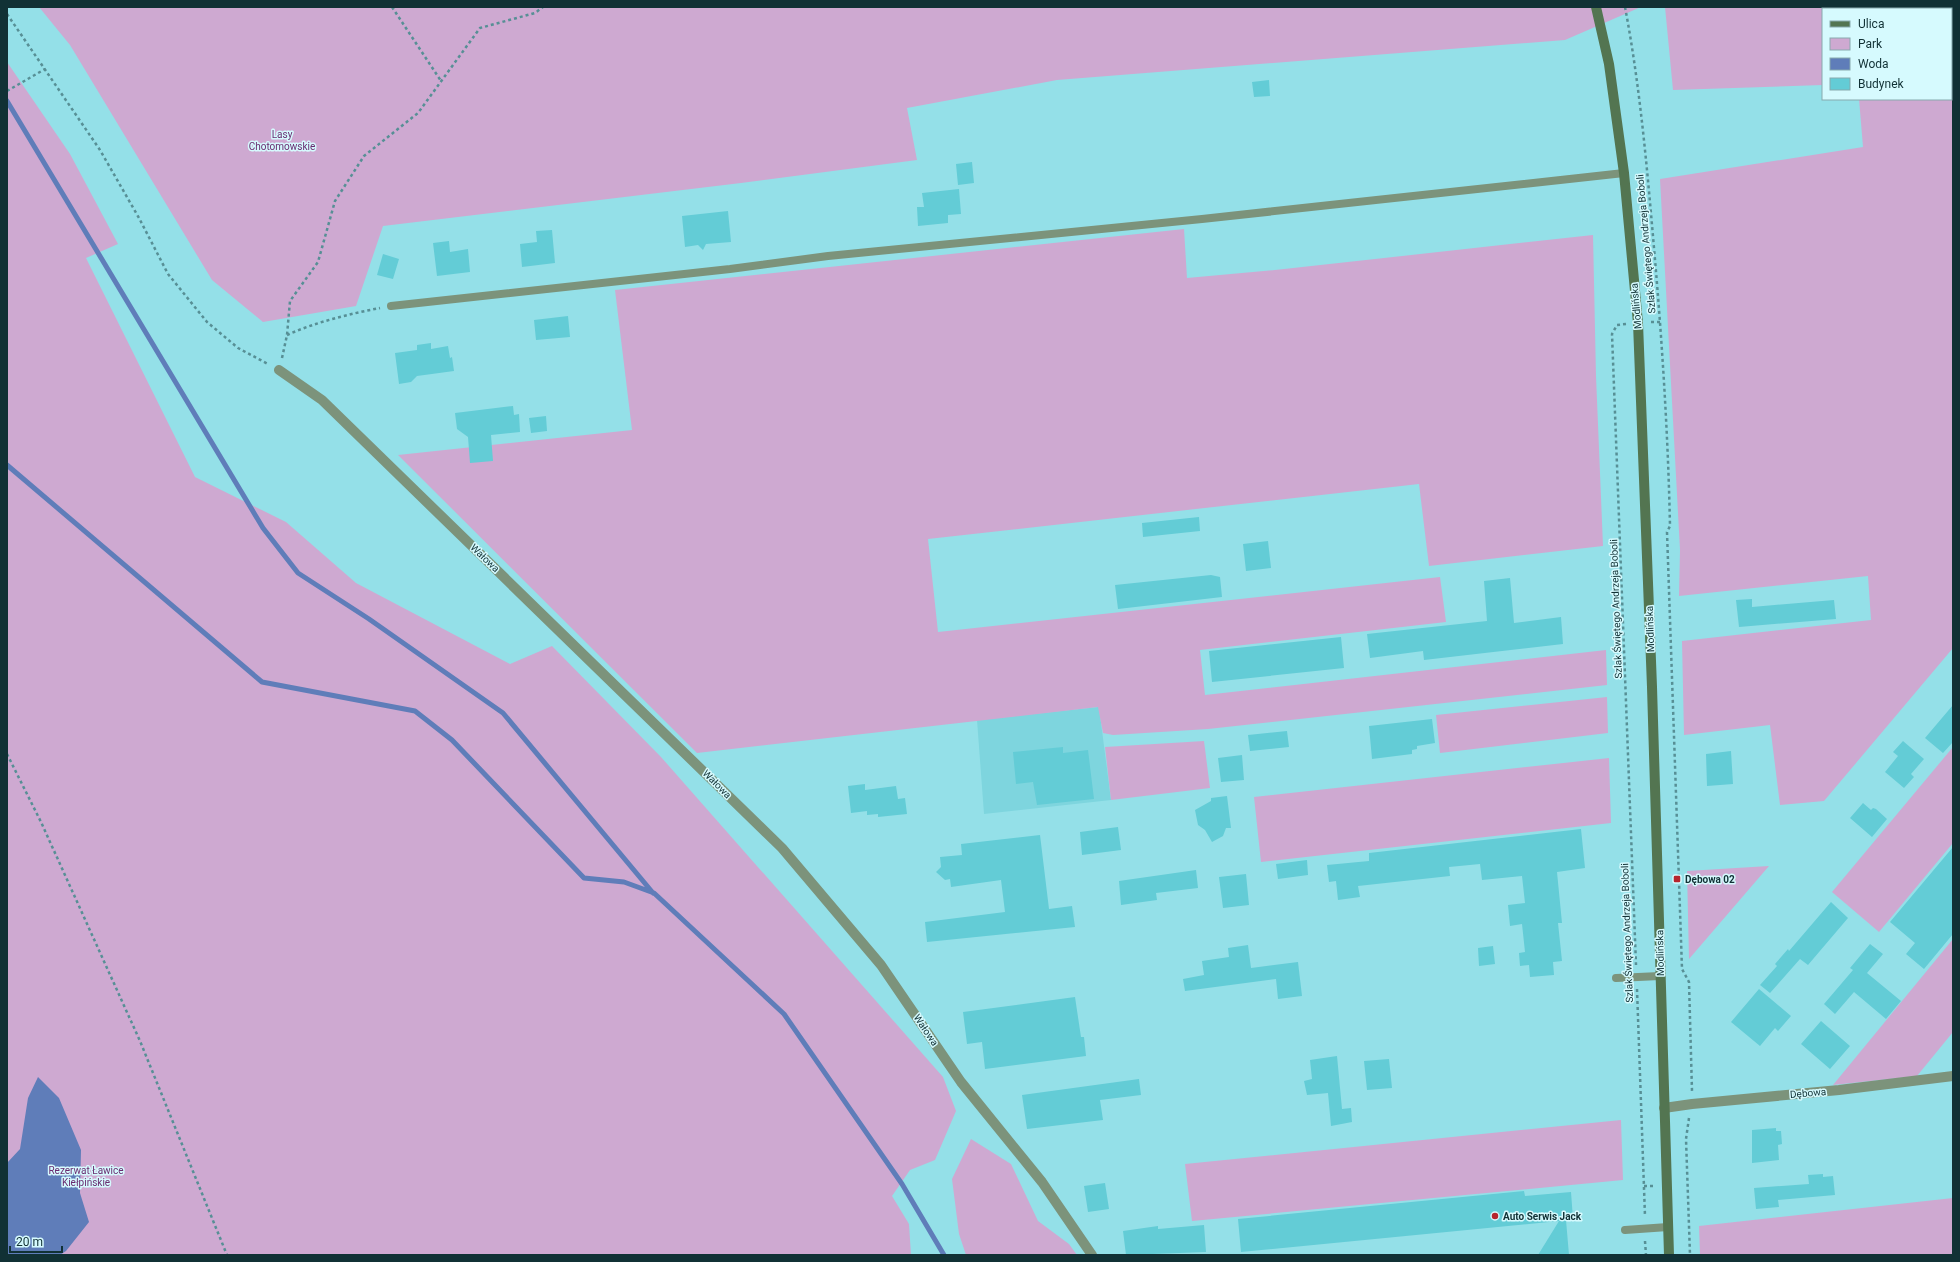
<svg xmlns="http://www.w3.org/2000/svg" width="1960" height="1262" font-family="Roboto,sans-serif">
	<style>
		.built { fill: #7ed5de }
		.green { fill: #cea9d1 }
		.water { fill: #5f7db9 }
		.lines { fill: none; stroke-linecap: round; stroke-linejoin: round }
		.stream { stroke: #5f7db9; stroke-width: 5 }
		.building { fill: #63ccd6 }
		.path { stroke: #578f95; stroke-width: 2.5; stroke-dasharray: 3 3; stroke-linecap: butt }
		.service { stroke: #7c937b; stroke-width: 8 }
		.minor { stroke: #7c937b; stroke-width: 10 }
		.secondary { stroke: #537551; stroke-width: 10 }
		.poi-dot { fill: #b6252e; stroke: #d6fafe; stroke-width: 1.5 }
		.labels { text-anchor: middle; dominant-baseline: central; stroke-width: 3; stroke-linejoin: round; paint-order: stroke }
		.park-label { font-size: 10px; fill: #692b6f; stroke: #d6fafe }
		.street-label { font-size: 10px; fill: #113135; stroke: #d6fafe }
		.poi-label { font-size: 10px; font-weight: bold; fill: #113135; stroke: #d6fafe; text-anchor: start }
	</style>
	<rect width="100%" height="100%" fill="#94e0e8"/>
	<path class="built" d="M1099,707L1111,800L984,814L977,720Z"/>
	<path class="green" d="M39,7H1641L1565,40L1057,80L907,108L917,160L741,183L383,226L356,306L263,322L212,280L70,45Z
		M1665,7H1953V648L1824,801L1780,805L1770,725L1684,735L1682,641L1871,620L1868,576L1679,596L1680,550L1660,179L1863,147L1859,99H1951V9H1823V85L1673,90Z
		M7,62L70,154L118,244L86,258L195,477L286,522L356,583L510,664L552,646L661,757L943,1077L956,1111L935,1160L910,1170L892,1196L909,1224L911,1255H7Z
		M1184,229L1187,278L1275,270L1593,235L1596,376L1603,546L1429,566L1419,484L928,539L938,632L1440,577L1446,622L1200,650L1205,695L1606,650L1607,685L1208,729L1113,735L1103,733L1098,707L697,753L398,455L632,430L615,290Z
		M1607,697L1608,733L1440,753L1436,715Z
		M1204,741L1210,788L1111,800L1105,747Z
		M1953,747V843L1879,932L1832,892Z
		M1609,758L1611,823L1261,862L1254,797Z
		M1769,866L1689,959L1687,871Z
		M1953,939V1032L1917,1076L1833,1085Z
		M1621,1120L1623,1180L1192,1221L1185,1164Z
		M971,1139L1011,1164L1038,1221L1069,1244L1077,1255H966L959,1234L952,1179Z
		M1953,1198V1255H1700L1699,1226Z"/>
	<path class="water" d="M38,1077L59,1098L81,1150L80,1193L89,1222L66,1251L60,1255H7V1163L20,1149L28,1098Z"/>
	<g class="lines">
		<path class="stream" d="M7,101L263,528L298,573L369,619L503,713L653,893
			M7,465L262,682L415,711L452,740L584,878L624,882L654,893L784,1014L902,1184L944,1255"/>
	</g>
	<path class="building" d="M1269,80L1270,96L1254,97L1252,82Z
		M972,162L974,183L958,185L956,164Z
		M959,189L961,214L948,215V223L918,226L917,207H924L922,193Z
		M728,211L731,242L706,244L703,250L698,245L685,247L682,216Z
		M552,230L555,263L522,267L520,244L537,242L536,231Z
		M449,241L450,252L468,249L470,272L437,276L433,243Z
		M383,254L399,259L393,279L377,275Z
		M568,316L570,337L536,340L534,320Z
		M431,343V349L448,346L450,358L452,357L454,371L417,376L411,382L399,384L395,353L417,350V345Z
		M513,406L514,415L519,414L520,432L491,435L493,461L470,463L468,437L457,429L455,413Z
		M546,416L547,431L531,433L529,418Z
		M1199,517L1200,531L1143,537L1142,523Z
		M1268,541L1271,568L1246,571L1243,544Z
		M1211,575L1220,577L1222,597L1118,609L1115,585Z
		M1510,578L1514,623L1561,617L1563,644L1424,660L1423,651L1370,658L1367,634L1487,621L1484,581Z
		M1752,599V607L1834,600L1836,619L1739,627L1736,600Z
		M1341,637L1344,668L1212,682L1209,651Z
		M1953,705V742L1943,753L1925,738Z
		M1432,719L1435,743L1417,746V749L1412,750V754L1372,759L1369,726Z
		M1287,731L1289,747L1250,751L1248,735Z
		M1903,741L1924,759L1911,774L1914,777L1904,788L1885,772L1898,756L1893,752Z
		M1063,747V753L1088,750L1094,799L1037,805L1033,782L1016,784L1013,752Z
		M1731,751L1733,784L1707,786L1706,754Z
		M1242,755L1244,780L1221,782L1218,758Z
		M865,784V790L896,786L898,799L905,798L907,814L878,817V814L867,815V811L851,813L848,786Z
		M1227,796L1231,828H1226L1223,836L1212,842L1205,830L1198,825L1195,810L1211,801V798Z
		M1863,803L1871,810L1873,808L1876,809L1887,819L1872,837L1850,818Z
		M1118,827L1121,850L1082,855L1080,832Z
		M1581,829L1585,868L1557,872L1562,923H1558L1562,961L1553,962L1554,975L1530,977L1529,965L1520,966L1519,953L1525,952L1522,924L1510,926L1508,905L1525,903L1522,876L1482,880L1480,864L1449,867L1450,876L1358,886L1360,897L1338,900L1336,881L1329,882L1327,865L1369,861V853Z
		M1040,835L1049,909L1072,906L1075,927L927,942L925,922L1005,912L1001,880L951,887L950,879L945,880L936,872L941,867L940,857L962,855L961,844Z
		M1953,847V934L1924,969L1906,954L1915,943L1890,922Z
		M1307,860L1308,875L1278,879L1276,864Z
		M1196,870L1198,888L1156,893L1157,900L1121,905L1119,881Z
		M1246,874L1249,905L1223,908L1219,877Z
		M1831,902L1848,918L1808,965L1800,959L1770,993L1760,985L1777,966L1775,964L1788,949L1789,951Z
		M1870,944L1883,954L1867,973L1901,1001L1886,1019L1854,992L1835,1014L1824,1004L1853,970L1850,968Z
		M1248,945L1251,968L1298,962L1302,996L1278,999L1276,979L1185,991L1183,979L1204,975L1202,961L1229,957L1228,948Z
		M1493,946L1495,964L1479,966L1478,948Z
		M1759,989L1791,1016L1778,1031L1775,1028L1760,1046L1731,1022Z
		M1075,997L1081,1037H1084L1086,1056L985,1069L982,1042L967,1044L963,1012Z
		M1821,1021L1850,1046L1830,1069L1801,1044Z
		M1337,1056L1342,1109L1351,1108L1352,1122L1331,1126L1328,1093L1307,1095L1304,1081L1312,1079L1310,1060Z
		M1389,1059L1392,1088L1367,1090L1364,1061Z
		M1139,1079L1141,1095L1100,1100L1103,1120L1027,1129L1022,1095Z
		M1776,1128V1131H1781L1782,1144L1778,1145L1779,1160L1752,1163V1130Z
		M1823,1174V1177L1833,1176L1835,1195L1778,1200L1779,1207L1756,1209L1754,1188L1809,1184L1808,1175Z
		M1105,1183L1109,1209L1088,1212L1084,1186Z
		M1524,1191L1525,1196L1571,1192L1573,1219L1566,1220L1569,1255H1538L1559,1221L1241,1252L1238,1219Z
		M1204,1225L1206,1252L1126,1255L1123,1231L1158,1226V1229Z"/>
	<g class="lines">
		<path class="path" d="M392,7L441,81
			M1625,7C1640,86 1647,167 1654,248C1662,340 1668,433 1670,526L1667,532L1682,969L1689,982L1692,1091
			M7,14L100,150L139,218L168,274L207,322L238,348L268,364
			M7,91L45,69
			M1651,322H1660
			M1626,324L1617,325L1612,334L1636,965
			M287,335C316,322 349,314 380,308
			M282,358L287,335L290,301L318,262L335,201L364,156L418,113L480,28L535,13L543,7
			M7,754L41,822L140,1041L227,1255
			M1637,989L1645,1216
			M1689,1118L1686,1139L1690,1255
			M1644,1186H1653
			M1645,1241L1646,1255"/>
		<path class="service" d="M391,306L730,269L828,256L1202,219L1624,173
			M1616,978L1660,976
			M1625,1230L1668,1227"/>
		<path class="minor" d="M279,370L322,400L782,848L881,965L961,1082L1042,1182L1092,1255
			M1664,1108L1692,1104L1839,1090L1953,1076"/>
		<path class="secondary" d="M1596,7L1609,64L1624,173L1638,323L1652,687L1669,1255"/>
	</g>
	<g class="poi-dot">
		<rect x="1673" y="875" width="8" height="8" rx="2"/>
		<circle cx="1495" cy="1216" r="4"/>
	</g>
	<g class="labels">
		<g class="park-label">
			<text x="282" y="134">Lasy<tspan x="282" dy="12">Chotomowskie</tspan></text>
			<text x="86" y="1170">Rezerwat Ławice<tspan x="86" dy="12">Kiełpińskie</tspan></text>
		</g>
		<g class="street-label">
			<text transform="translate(1646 244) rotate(-95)">Szlak Świętego Andrzeja Boboli</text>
			<text transform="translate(1636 306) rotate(-95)">Modlińska</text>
			<text transform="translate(485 558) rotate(44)">Wałowa</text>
			<text transform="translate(1616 609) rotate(-92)">Szlak Świętego Andrzeja Boboli</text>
			<text transform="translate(1650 629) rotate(-92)">Modlińska</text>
			<text transform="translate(717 784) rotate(45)">Wałowa</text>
			<text transform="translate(1627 933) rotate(-92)">Szlak Świętego Andrzeja Boboli</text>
			<text transform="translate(1660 953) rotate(-91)">Modlińska</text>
			<text transform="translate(926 1030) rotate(56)">Wałowa</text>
			<text transform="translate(1808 1093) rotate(-5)">Dębowa</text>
		</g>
		<g class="poi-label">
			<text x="1685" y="879">Dębowa 02</text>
			<text x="1503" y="1216">Auto Serwis Jack</text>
		</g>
	</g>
	<rect width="1960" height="1262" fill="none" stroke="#113135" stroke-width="16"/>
	<rect x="1822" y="8" width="130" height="92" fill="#d6fafe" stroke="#87aaae"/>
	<rect x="1830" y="21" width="20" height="6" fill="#537551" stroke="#87aaae"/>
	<text x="1858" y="28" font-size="12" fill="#113135">Ulica</text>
	<rect x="1830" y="38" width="20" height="12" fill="#cea9d1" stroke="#87aaae"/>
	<text x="1858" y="48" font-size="12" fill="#113135">Park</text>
	<rect x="1830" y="58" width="20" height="12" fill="#5f7db9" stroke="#87aaae"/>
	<text x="1858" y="68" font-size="12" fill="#113135">Woda</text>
	<rect x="1830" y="78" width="20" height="12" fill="#63ccd6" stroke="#87aaae"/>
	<text x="1858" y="88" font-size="12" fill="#113135">Budynek</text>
	<path d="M10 1246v6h52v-6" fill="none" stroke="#113135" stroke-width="2"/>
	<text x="16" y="1246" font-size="12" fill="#113135" stroke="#d6fafe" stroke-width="3" paint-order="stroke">20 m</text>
</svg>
